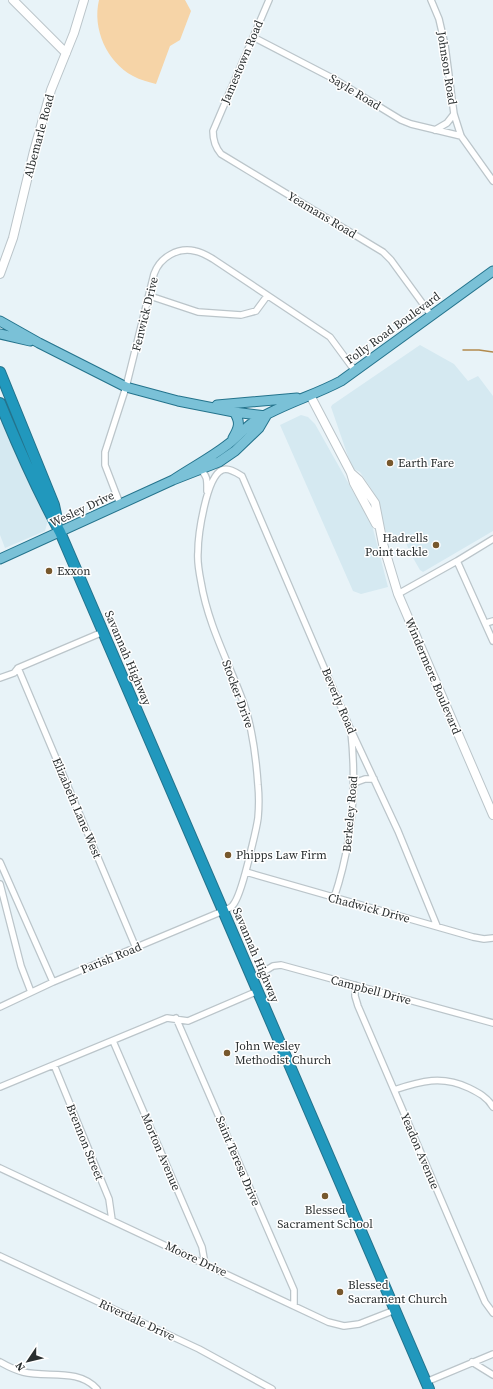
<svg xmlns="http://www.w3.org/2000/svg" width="493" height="1389" font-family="'Source Serif 4',serif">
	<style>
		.built { fill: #d5e9f1 }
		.garden { fill: #f6d4a7 }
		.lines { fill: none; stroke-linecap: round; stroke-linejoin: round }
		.stream { stroke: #b28a4d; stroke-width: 1.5 }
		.street-casing { stroke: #bbc5ca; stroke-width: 8 }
		.secondary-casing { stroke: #bbc5ca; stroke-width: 10 }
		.primary-casing { stroke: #24738c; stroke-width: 11 }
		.highway-casing { stroke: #24738c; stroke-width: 12 }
		.street { stroke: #fff; stroke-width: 5.5 }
		.secondary { stroke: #fff; stroke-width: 8 }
		.primary { stroke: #7ac1d7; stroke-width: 9 }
		.highway { stroke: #2198bd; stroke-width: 10 }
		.poi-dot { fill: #77582d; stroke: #fff; stroke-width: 1.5 }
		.labels { text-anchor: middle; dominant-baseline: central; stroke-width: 3; stroke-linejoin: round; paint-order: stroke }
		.street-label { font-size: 12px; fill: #2a2f30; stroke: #fff }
		.poi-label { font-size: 12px; fill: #2a2f30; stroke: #fff; text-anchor: start }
	</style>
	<rect width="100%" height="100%" fill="#e8f3f8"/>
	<path class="built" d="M420,345L454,364L468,381L478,376L493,396V531L423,572L420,570L409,551L406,542L390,544L380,513L378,502L372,490L360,472L352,468L331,407L332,405Z
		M301,415L308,417L315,424L372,525L388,587L361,594L353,591L280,425Z
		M0,422L4,423L48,520L45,531L5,548L0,535Z"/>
	<path class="garden" d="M99,0H185L191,11L180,40L170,46L156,84C149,82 140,80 133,76C107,62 92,29 99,0Z"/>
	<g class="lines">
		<path class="stream" d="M463,350H479L493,352"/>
		<defs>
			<path id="street" d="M269,0L213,131C213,140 215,147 221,154L383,252L391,260L431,315
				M431,0L439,19L445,45L454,114L461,136L493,181
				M253,37L334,79L401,120L411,124L461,136
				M435,130L447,123L454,114
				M150,296L198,312L241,315L256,311L267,296
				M200,470C208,475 207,482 207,491
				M120,504L105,465V452L126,387L154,274C160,257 178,247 195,251C201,252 208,256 213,259L330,337L355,371
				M457,561L493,641
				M398,594L457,561L493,539
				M486,623L493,621
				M18,668L136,948
				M0,678L14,673L18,668L103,632
				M354,783L365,779H374
				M0,862L53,982
				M246,872L473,937L484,939L493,938
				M0,884L21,966L31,992
				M334,898C352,844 357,788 351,732
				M252,979L273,966L281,965L493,1023
				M355,985V996L358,1006L485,1302L493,1313
				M0,1007L53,982L223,911C227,909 231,908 233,905C240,897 246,870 249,859C252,845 256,832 258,818C259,807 259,795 258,785C256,757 253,730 244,704C229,663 208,625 201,582C199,572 197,562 198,552C198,536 206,477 222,470C228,467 237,473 242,476L350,728L398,831L437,926
				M176,1018L294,1290V1305
				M113,1041L202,1247L205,1264
				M54,1065L109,1199L112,1220
				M0,1087L167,1018L188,1021L258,991
				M394,1090C421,1081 442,1075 469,1088C479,1093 487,1097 493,1107
				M0,1168L328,1322L344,1326L359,1324L395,1310
				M0,1256L199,1349L272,1389
				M0,1362C7,1366 15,1370 23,1372C48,1378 78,1368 97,1389
				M472,1362L493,1375
				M426,1382L493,1354"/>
			<path id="secondary" d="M13,0L66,53
				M0,274L13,238L34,151L51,90L74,33L84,0
				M310,395L351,473L354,483L376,524
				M351,473L359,480L375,503L383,544L398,594L493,815"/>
			<path id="primary" d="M0,321L39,343L126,387L178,401L234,412L266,416
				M0,334L30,341
				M217,405L297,398
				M233,438C239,428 241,422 234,412
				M173,480C191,468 210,458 227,445C237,438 245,427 255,421C282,404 313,396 341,381L493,271
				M0,559L173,480L219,462L235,451L259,428L266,416"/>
			<path id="highway" d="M0,372L54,505L57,519
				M0,403C18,447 37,490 60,532L429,1389"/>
		</defs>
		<use href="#street" class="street-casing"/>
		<use href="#secondary" class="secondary-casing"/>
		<use href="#primary" class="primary-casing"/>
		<use href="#highway" class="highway-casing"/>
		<use href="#street" class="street"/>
		<use href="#secondary" class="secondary"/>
		<use href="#primary" class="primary"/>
		<use href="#highway" class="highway"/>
	</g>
	<g class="poi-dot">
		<circle cx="390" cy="463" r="4"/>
		<circle cx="436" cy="545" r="4"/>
		<circle cx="49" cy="571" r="4"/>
		<circle cx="228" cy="855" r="4"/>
		<circle cx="227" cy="1053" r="4"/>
		<circle cx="325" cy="1196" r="4"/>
		<circle cx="340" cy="1292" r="4"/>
	</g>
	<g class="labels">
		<g class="street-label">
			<text transform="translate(242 62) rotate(-67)">Jamestown Road</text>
			<text transform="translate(447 68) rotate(81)">Johnson Road</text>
			<text transform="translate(355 92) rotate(31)">Sayle Road</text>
			<text transform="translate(39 136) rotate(-75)">Albemarle Road</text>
			<text transform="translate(322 215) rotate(31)">Yeamans Road</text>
			<text transform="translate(145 314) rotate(-76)">Fenwick Drive</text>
			<text transform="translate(393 328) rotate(-36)">Folly Road Boulevard</text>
			<text transform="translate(82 509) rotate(-25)">Wesley Drive</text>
			<text transform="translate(128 658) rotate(67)">Savannah Highway</text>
			<text transform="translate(433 676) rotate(67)">Windermere Boulevard</text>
			<text transform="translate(238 694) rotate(70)">Stocker Drive</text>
			<text transform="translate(339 701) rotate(67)">Beverly Road</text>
			<text transform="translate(77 808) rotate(67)">Elizabeth Lane West</text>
			<text transform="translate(350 814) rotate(-85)">Berkeley Road</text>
			<text transform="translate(369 908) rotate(15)">Chadwick Drive</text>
			<text transform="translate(256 955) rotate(67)">Savannah Highway</text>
			<text transform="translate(111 958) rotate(-22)">Parish Road</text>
			<text transform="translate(371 990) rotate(15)">Campbell Drive</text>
			<text transform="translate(85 1142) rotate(68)">Brennon Street</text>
			<text transform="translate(420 1151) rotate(67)">Yeadon Avenue</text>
			<text transform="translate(161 1152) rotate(67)">Morton Avenue</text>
			<text transform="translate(238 1161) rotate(67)">Saint Teresa Drive</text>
			<text transform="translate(196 1259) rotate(25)">Moore Drive</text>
			<text transform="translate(137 1320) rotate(25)">Riverdale Drive</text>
		</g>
		<g class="poi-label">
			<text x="398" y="463">Earth Fare</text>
			<text x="428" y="538" text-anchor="end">Hadrells<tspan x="428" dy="14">Point tackle</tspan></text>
			<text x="57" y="571">Exxon</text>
			<text x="236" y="855">Phipps Law Firm</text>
			<text x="235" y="1046">John Wesley<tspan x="235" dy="14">Methodist Church</tspan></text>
			<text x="325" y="1210" text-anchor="middle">Blessed<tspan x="325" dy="14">Sacrament School</tspan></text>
			<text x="348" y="1285">Blessed<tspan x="348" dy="14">Sacrament Church</tspan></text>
		</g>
	</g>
	<g transform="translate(28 1361) rotate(235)" stroke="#ffffff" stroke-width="3" paint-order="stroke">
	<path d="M0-3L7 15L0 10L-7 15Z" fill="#2a2f30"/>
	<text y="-6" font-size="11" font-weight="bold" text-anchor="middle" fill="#2a2f30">N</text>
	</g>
</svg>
